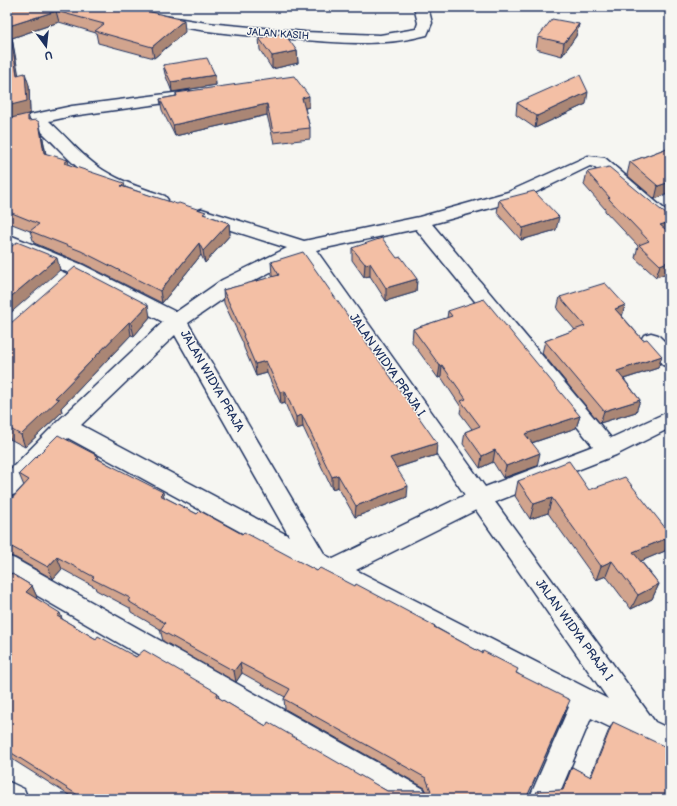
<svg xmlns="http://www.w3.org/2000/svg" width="677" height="806" font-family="'Balsamiq Sans',sans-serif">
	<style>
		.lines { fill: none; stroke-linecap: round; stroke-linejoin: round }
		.minor-casing { stroke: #1b2f5e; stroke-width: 3 }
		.minor { fill: #f6f6f2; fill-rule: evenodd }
		.wall { fill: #d1a48e; stroke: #1b2f5e }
		.shaded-wall { fill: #aa8674; stroke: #1b2f5e }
		.building { fill: #f3bfa5; stroke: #1b2f5e }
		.labels { text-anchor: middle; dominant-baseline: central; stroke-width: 3; stroke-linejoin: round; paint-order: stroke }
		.far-street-label { font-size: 10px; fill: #1b2f5e; stroke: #f6f6f2 }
		.street-label { font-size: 12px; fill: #1b2f5e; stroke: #f6f6f2 }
	</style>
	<rect width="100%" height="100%" fill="#f6f6f2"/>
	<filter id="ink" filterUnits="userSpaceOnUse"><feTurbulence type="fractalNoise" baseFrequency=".025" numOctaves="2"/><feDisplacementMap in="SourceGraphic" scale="8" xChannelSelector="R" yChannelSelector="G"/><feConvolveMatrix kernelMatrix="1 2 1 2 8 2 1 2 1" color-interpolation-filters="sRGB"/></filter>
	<g filter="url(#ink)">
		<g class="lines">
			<defs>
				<path id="minor" d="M103,7H125L158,15L207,23L305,32L380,35L416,29L418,23L414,7H428L432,23L427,35C383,47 339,43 294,39C230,35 167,28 105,10Z
					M189,91L194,93L197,96L194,99L72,116L49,121C67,137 82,157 103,170C122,182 144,189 165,196L168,200L165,204L159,205C133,199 104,188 83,172C65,157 51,139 33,124L7,130V120L72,106Z
					M588,156L605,158L670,214V229L664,227L594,167L590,166L520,200L432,224L611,438L670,411V428L616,455L495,502L655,722L670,729V756L591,718L557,799H529L569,707L309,569L68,438L15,494L7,497V473L58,421L163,322L69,273L7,247V234L83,265L176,312L222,280L287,248L196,219L193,215L196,211L202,209L208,211L304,241L419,217L508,192ZM416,229L593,446L485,487L316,250ZM301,256L465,495L333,559L325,555L188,323L236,290ZM175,335L289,536L81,425ZM476,510L608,699L356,570Z
					M651,333L658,335L670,347V367L663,365L641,340L644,335Z
					M7,556L15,559L424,789L428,799H387L7,578Z
					M7,781L24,789L28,799H7Z"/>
			</defs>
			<use href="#minor" class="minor-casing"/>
			<use href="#minor" class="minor"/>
		</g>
		<path class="wall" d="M7,7H131L185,32L154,58L98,43L96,33L59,22L12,38L18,75L29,85L30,113L28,114L29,121L42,134L46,154L69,165L125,187L229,223L230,235L205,263L201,255L162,303L84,264L34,243L30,231L7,222Z
			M579,24L576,36L562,56L536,49L538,37Z
			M259,38L297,51L298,63L272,69L260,50Z
			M163,65L215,75L216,85L172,92L165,74Z
			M176,93L309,107L305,108L310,128V139L274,143L267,115L175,136L162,110L160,99L176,96Z
			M517,103L586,104L535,128L516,115Z
			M670,147V193L655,199L627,175L630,162Z
			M587,172L667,215L670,216V272L656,277L635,258L638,246L605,211V209L584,185Z
			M499,200L556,230L521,240L497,213Z
			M352,248L397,258L417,279L416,292L386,301L370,276L364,277L352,260Z
			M271,262L436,455L396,468L407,497L355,517L338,487L332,489L303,427L296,429L285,403L281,404L267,373L256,376L244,348L243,343L224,303L223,290L273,277L272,275Z
			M560,297L625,305L622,316L643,340L662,356L658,368L624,379L640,400L636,412L600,423L542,353L545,341L575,330L557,309Z
			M448,311L580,416L576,428L532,443L537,466L503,478L493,462L480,468L463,444L465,432L472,429L460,413L461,407L441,377L438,378L412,342L413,329L447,318Z
			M150,317L134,336L131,335L61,408L62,412L25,447L10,439L7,442V323Z
			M98,456L99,459L164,497L197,514L242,534L317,571L435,626V627L517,673L566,710L526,799H75L7,756V571L32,586L37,597L36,598L62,619L96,639L218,693L219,698L266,726L387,791H426L425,788L285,709L284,699L285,697L242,673L236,682L163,641L160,629L131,612L130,608L96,590L95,587L62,569L53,579L16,558L8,555H7V504L24,486L19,474Z
			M518,481L589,490L670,534V540L665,551L641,561L659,584L652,599L631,609L606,576L596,580L548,513L530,519L515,496Z
			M613,722L670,799H534L537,791L562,790L572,767L590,777L608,732Z"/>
		<path class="shaded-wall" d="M56,11L59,22L12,38L21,87L17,75L9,26Z
			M184,20L185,32L154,58L152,47Z
			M579,24L576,36L562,56L564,43Z
			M297,51L298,63L272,69V56Z
			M25,73L29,85L30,113L28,114L31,126L7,119V106Z
			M215,75L216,85L172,92L171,82Z
			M588,92L586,104L535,128L537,116Z
			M309,96V107L302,109V98Z
			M267,104V115L175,136L173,125Z
			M39,122L42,134L48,166L44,153Z
			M68,160L71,172L64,163Z
			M670,182V193L655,199L658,186Z
			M124,183L127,195L121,186Z
			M559,217L556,230L521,240L523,228Z
			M670,222V234L660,225Z
			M229,223L230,235L205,263L203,251Z
			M199,243L201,255L162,303L160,291Z
			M57,258L60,270L7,316V300Z
			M670,261V272L656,277L660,265Z
			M370,263V276L364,277L365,264Z
			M417,279L416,292L386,301V288Z
			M148,305L150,317L134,336L131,323Z
			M625,305L622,317L615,309Z
			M129,322L131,335L61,408L62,412L25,447L21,435L55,398Z
			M662,356L658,368L614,382L617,371Z
			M266,361L267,373L256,376L255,364Z
			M442,365L441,377L438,378L440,366Z
			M285,391V403L281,404L280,392Z
			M640,400L636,412L600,423L604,411Z
			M302,415L303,427L296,429V417Z
			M580,416L576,428L522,446L525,434Z
			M7,430L10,439L7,442Z
			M437,443L436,455L389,470L390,458Z
			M495,450L493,462L480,468L482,456Z
			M540,453L537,466L503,478L506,466Z
			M338,475V487L332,489V477Z
			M408,486L407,497L355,517L356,506Z
			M163,492L166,504L160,495Z
			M552,498L548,513L530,519L534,504Z
			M670,537V540L665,551L627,567L633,552Z
			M57,557L62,569L53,579L48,567Z
			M612,561L606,576L596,580L601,566Z
			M659,584L652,599L631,609L638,595Z
			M32,586L37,597L32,603L26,592Z
			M60,613L64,624L57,616Z
			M240,663L242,673L236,682L234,671Z"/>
		<path class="building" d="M7,7H131L184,20L152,47L95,31L104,24L56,11L9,26L17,75L25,73L27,101L7,106Z
			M552,19L579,24L564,43L538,37Z
			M284,33L297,51L272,56L259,38Z
			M207,58L215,75L171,82L163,65Z
			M580,75L588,92L537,116L517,103Z
			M294,76L309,96L302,98L310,128L273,132L267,104L173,125L160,99L177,96L176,93Z
			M28,114V121L36,120L39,122L44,153L68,160L64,163L124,183L121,186L177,204L179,203L206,212L203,214L229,223L203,251L199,243L160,291L81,251L30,231L39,224L7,211V119Z
			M670,147V182L658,186L630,162Z
			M609,167L667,215L670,216V222L660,225L670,233V261L660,265L639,245L649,241L608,198H610L587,172Z
			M534,191L559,217L523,228L499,200Z
			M382,238L397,258L401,257L417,279L386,288L370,263L365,264L352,248Z
			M17,242L57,258L7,300V250Z
			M303,252L437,443L390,458L408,486L356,506L338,475L332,477L302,415L296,417L285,391L280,392L266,361L255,364L243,336L244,335L223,290L279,275L271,262Z
			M75,267L148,305L131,323L129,322L55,398L59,399L21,435L7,427V323H11Z
			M605,283L625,305L615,309L643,340L647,339L662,356L617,371L640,400L604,411L545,341L585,326L560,297Z
			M484,299L580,416L525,434L540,453L506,466L495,450L482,456L465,432L480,426L461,401L466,399L442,365L440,366L413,329L452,316L448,311Z
			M58,435L98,456L96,458L163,492L160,495L197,514L200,511L242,534L244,532L317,571L320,568L355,586L356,584L435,626L434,627L482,653L483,651L518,669L516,673L570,700L526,799H91L86,796L84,799L7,750V571L32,586L26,592L60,613L57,616L96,639L98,636L136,657L144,650L218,693L216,696L266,726L268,722L387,791H431L426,778L284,699L290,689L240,663L234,671L160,630L165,623L128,601L130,598L92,579L94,577L57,557L48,567L10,546L7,545V504L29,480L19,474Z
			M569,461L589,490L625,477L670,534V537L633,552L659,584L638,595L612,561L601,566L552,498L534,504L518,481Z
			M613,722L670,749V799H550L537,791L563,790L572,767L591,777Z"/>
	</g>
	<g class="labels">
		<g class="far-street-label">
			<text transform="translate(278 34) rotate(4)">JALAN KASIH</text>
		</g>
		<g class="street-label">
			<text transform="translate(387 365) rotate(55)">JALAN WIDYA PRAJA I</text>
			<text transform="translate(212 381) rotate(60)">JALAN WIDYA PRAJA</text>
			<text transform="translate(574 630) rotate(54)">JALAN WIDYA PRAJA I</text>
		</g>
	</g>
	<rect width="677" height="806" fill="none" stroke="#f6f6f2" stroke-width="24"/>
	<rect x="12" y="12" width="653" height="782" fill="none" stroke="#1b2f5e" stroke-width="1.5" filter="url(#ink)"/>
	<g transform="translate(46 46) rotate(165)" stroke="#f6f6f2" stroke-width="3" paint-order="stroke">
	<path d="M0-3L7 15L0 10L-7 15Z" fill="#1b2f5e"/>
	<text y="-6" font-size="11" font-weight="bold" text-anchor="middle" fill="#1b2f5e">U</text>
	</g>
</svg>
